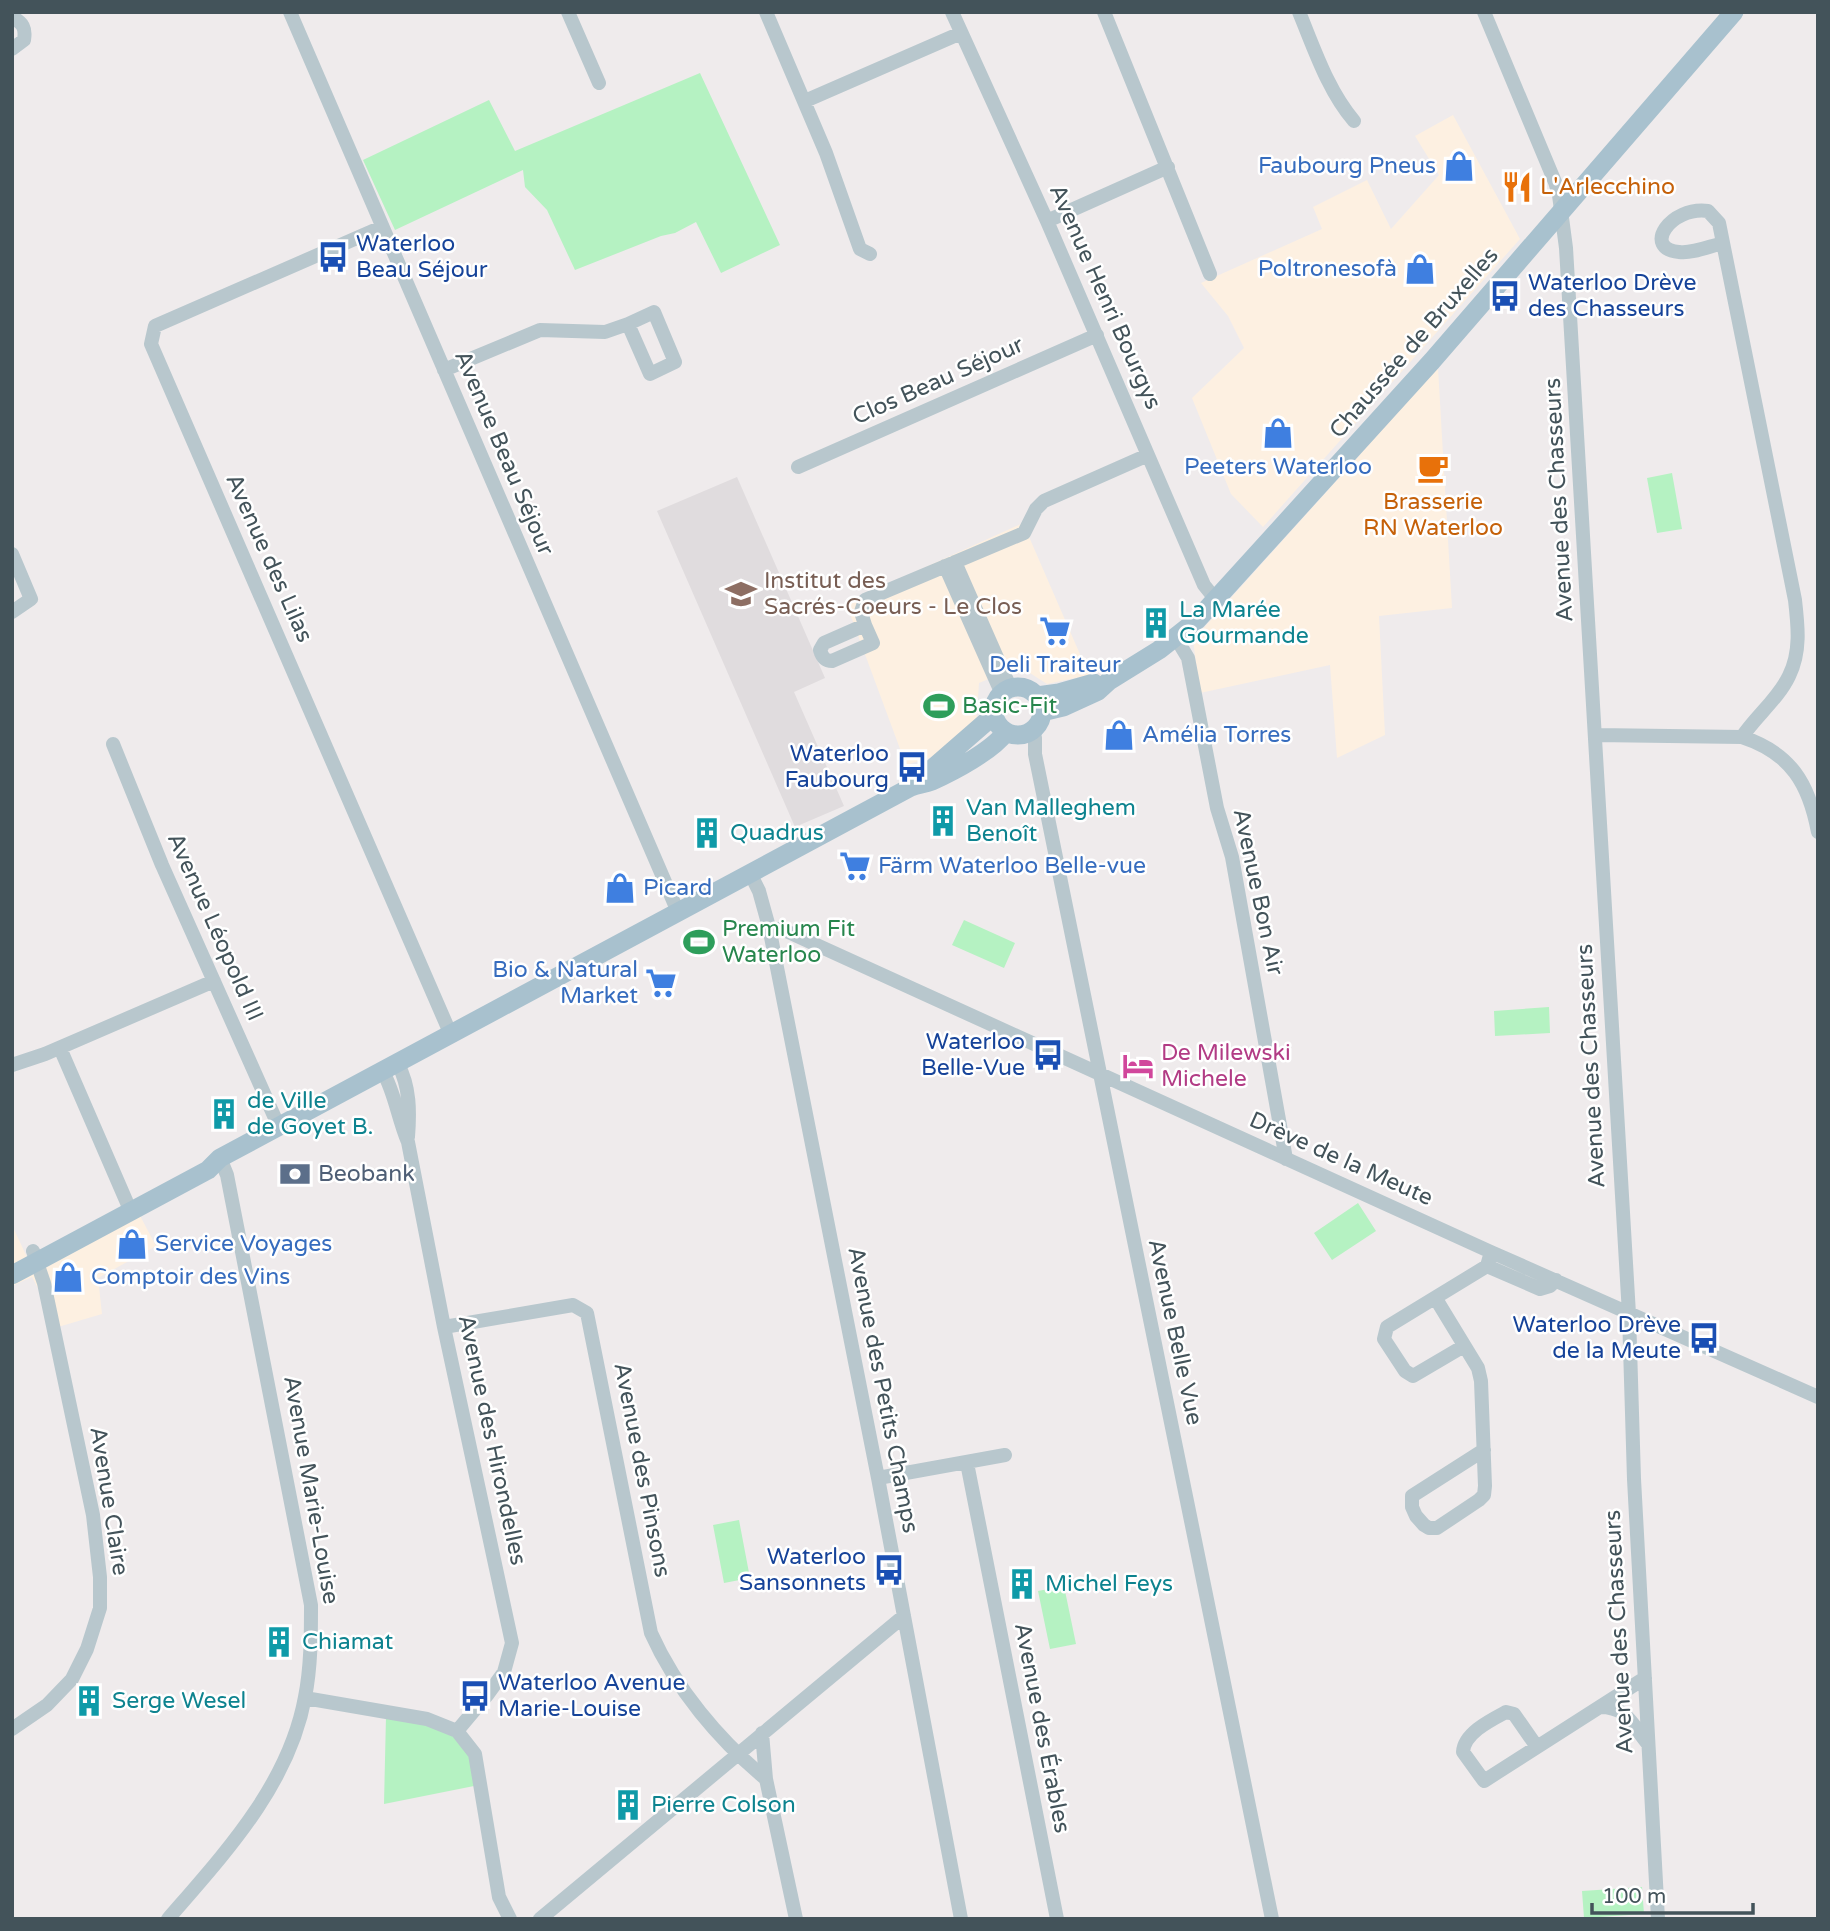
<svg xmlns="http://www.w3.org/2000/svg" width="1830" height="1931" font-family="'Varela Round',sans-serif">
	<style>
		.commercial { fill: #fdf0e1 }
		.education { fill: #e0dcde }
		.green { fill: #b5f2c2 }
		.lines { fill: none; stroke-linecap: round; stroke-linejoin: round }
		.minor { stroke: #b8c7cd; stroke-width: 14 }
		.major { stroke: #a8c1ce; stroke-width: 19 }
		.labels { text-anchor: middle; dominant-baseline: central; stroke-width: 5; stroke-linejoin: round; paint-order: stroke }
		.shop-label { font-size: 23px; fill: #366cbe; stroke: #fff; text-anchor: start }
		.food-label { font-size: 23px; fill: #c56008; stroke: #fff; text-anchor: start }
		.transit-label { font-size: 23px; fill: #164399; stroke: #fff; text-anchor: end }
		.street-label { font-size: 23px; fill: #43535a; stroke: #fff }
		.education-label { font-size: 23px; fill: #785e54; stroke: #fff; text-anchor: start }
		.culture-label { font-size: 23px; fill: #0d838f; stroke: #fff; text-anchor: start }
		.leisure-label { font-size: 23px; fill: #27864d; stroke: #fff; text-anchor: start }
		.hotel-label { font-size: 23px; fill: #b23c85; stroke: #fff; text-anchor: start }
		.service-label { font-size: 23px; fill: #4e5e75; stroke: #fff; text-anchor: start }
	</style>
	<rect width="100%" height="100%" fill="#efebec"/>
	<path class="commercial" d="M1453,115L1520,239L1263,527L1231,494L1192,398L1244,348L1228,316L1201,283L1322,229L1313,207L1367,180L1391,229L1439,175L1415,136Z
		M1438,368L1452,608L1379,616L1385,735L1337,758L1330,665L1200,693L1193,640Z
		M1023,523L1089,675L1047,684L1019,666L979,683L976,726L951,751L906,765L846,603Z
		M137,1210L156,1246L98,1278L102,1314L58,1327L32,1277L12,1286V1225L32,1268Z"/>
	<path class="education" d="M737,477L825,678L794,692L844,806L795,827L657,511Z"/>
	<path class="green" d="M700,73L780,245L721,273L696,222L675,233L661,236L575,270L547,210L525,187L523,170L395,230L363,160L489,100L515,151Z
		M1672,473L1682,529L1657,533L1647,478Z
		M964,920L1015,943L1004,968L952,945Z
		M1549,1007L1550,1033L1495,1036L1494,1011Z
		M1358,1203L1376,1231L1332,1260L1314,1233Z
		M739,1520L750,1578L724,1583L713,1525Z
		M1064,1586L1076,1644L1050,1649L1038,1591Z
		M386,1716C416,1721 458,1725 470,1759C473,1767 473,1777 474,1786L384,1804Z
		M1642,1887L1644,1914L1584,1918L1582,1891Z"/>
	<g class="lines">
		<path class="minor" d="M290,12L678,912
			M568,12L599,83
			M766,12L826,153L860,249L870,254
			M952,12L1047,221L1204,585L1216,600
			M1104,12L1210,274
			M1299,12C1314,48 1328,91 1354,121
			M1484,12L1555,182L1559,195L1566,248L1629,1314L1634,1479L1658,1919
			M12,17C23,23 26,28 24,40L12,49
			M805,101L961,33
			M1047,221L1168,167
			M382,227L155,326L151,344L451,1035
			M1723,243C1710,246 1692,254 1679,252C1642,249 1670,206 1708,211L1719,223L1795,600C1798,626 1801,652 1789,676C1778,699 1756,716 1742,737
			M654,312L675,362L650,374L628,324Z
			M444,370L540,330L605,332L628,324
			M798,467L1097,335
			M12,554L31,599L12,612
			M955,562L1010,687
			M945,566L1001,692
			M865,625L873,643L832,661C825,661 822,657 820,650L824,643L865,625L861,612L865,600L1024,533L1036,509L1044,501L1148,455
			M1176,638L1188,658L1217,808L1232,857L1286,1159
			M1033,730L1035,738V754L1272,1919
			M1596,735L1742,737C1791,753 1809,784 1818,832
			M113,744L162,865L279,1127
			M750,873L759,891L769,927L878,1478L961,1919
			M769,927L786,931L1491,1252L1818,1397
			M60,1048L131,1212
			M398,1064C410,1087 410,1111 408,1137
			M12,1065L45,1054L214,981
			M383,1072C395,1093 398,1119 408,1142L444,1327L512,1643L504,1672L488,1694L457,1731
			M1487,1266L1540,1289L1550,1286L1556,1280
			M1436,1299L1478,1368L1481,1381L1485,1486L1484,1495L1479,1500L1437,1528H1429L1424,1525L1416,1516L1412,1507V1496L1484,1450
			M444,1327L573,1305L587,1313L651,1633C676,1689 719,1740 766,1779
			M1464,1346L1413,1376L1405,1371L1384,1339L1387,1327L1487,1266L1491,1252
			M967,1463L1057,1919
			M878,1478L1005,1455
			M305,1698L427,1719L457,1731L475,1754L499,1897L510,1919
			M1600,1707C1628,1707 1632,1725 1648,1744
			M12,1729L47,1705L72,1679L87,1649L100,1608V1577L93,1515L44,1283L33,1251
			M762,1733L766,1779L796,1919
			M1537,1747L1514,1714L1506,1712C1491,1720 1464,1733 1463,1752L1484,1781L1645,1678
			M168,1919C225,1853 289,1785 305,1697C311,1667 311,1636 311,1605L227,1175L220,1158
			M540,1919L904,1616"/>
		<path class="major" d="M994 711a24 24 0 1 1 48 0a24 24 0 1 1-48 0Z
			M1037,696L1059,693L1094,683
			M1042,712L1063,707L1098,691L1109,681L1159,650L1197,620L1432,361L1734,12
			M932,769L994,715
			M12,1275L208,1170L220,1158L911,787C918,784 925,784 932,781C954,771 992,751 1006,732"/>
	</g>
	<defs>
		<symbol id="shop-bare" viewBox="-9 -9 18 18"><path d="M-5-2.5h2.3a2.7 3.5 0 0 1 5.4 0H5L5.5 6h-11ZM-1.5-2.5h3a1.5 2.3 0 0 0-3 0Z" fill="#3f7fe0" stroke="#fff" stroke-width="2.5" paint-order="stroke"/></symbol>
		<symbol id="restaurant-bare" viewBox="-9 -9 18 18"><path d="M-5-6h1v4h1v-4h1v4h1v-4h1v5L-1.5 .5V6h-2V.5L-5-1ZM5-6V6H3V1.5H1.5Q1.5-4 5-6Z" fill="#e8710a" stroke="#fff" stroke-width="2.5" paint-order="stroke"/></symbol>
		<symbol id="bus-bare" viewBox="-9 -9 18 18"><path d="M-5-6H5V4H4V6H2V4H-2V6H-4V4H-5ZM-3.5-4V0h7V-4ZM-3.5 1.2v1.5H-2V1.2ZM2 1.2v1.5H3.5V1.2Z" fill="#1a4fb4" stroke="#fff" stroke-width="2.5" paint-order="stroke"/></symbol>
		<symbol id="cafe-bare" viewBox="-9 -9 18 18"><path d="M-5.5-4.5H6V0H3Q3 3.5 0 3.5H-2.5Q-5.5 3.5-5.5 0ZM3-3.2v2h1.7v-2ZM-6 4.5H4V6H-6Z" fill="#e8710a" stroke="#fff" stroke-width="2.5" paint-order="stroke"/></symbol>
		<symbol id="school-bare" viewBox="-9 -9 18 18"><path d="M0-5L7-2L0 1L-7-2ZM-4 1L0 2.5L4 1V4Q0 6-4 4Z" fill="#8d6e63" stroke="#fff" stroke-width="2.5" paint-order="stroke"/></symbol>
		<symbol id="building-bare" viewBox="-9 -9 18 18"><path d="M-4-6H4V6H1V3H-1V6H-4ZM-2.5-4.3h1.7v1.8h-1.7ZM.8-4.3h1.7v1.8H.8ZM-2.5-1h1.7V.8h-1.7ZM.8-1h1.7V.8H.8Z" fill="#0f9aa8" stroke="#fff" stroke-width="2.5" paint-order="stroke"/></symbol>
		<symbol id="supermarket-bare" viewBox="-9 -9 18 18"><path d="M-6-5.5h2.5l.6 2H6L4.5 2H-2.5L-4.4-4H-6ZM-1.5 3.2a1.3 1.3 0 1 0 .1 0ZM3 3.2a1.3 1.3 0 1 0 .1 0Z" fill="#3f7fe0" stroke="#fff" stroke-width="2.5" paint-order="stroke"/></symbol>
		<symbol id="stadium-bare" viewBox="-9 -9 18 18"><path d="M0-5a6.5 5 0 1 0 0 10a6.5 5 0 1 0 0-10ZM-3.5-1.8h7v3.6h-7Z" fill="#2e9e5b" stroke="#fff" stroke-width="2.5" paint-order="stroke"/></symbol>
		<symbol id="hotel-bare" viewBox="-9 -9 18 18"><path d="M-6-4.5h1.5V1H6V5H4.5V3h-9V5H-6ZM-4 0a1.8 1.8 0 1 1 3.6 0ZM.5 0V-2.5h3Q6-2.5 6 0Z" fill="#d1479c" stroke="#fff" stroke-width="2.5" paint-order="stroke"/></symbol>
		<symbol id="bank-bare" viewBox="-9 -9 18 18"><path d="M-6-4H6V4H-6ZM0-2.3a2.3 2.3 0 1 0 0 4.6a2.3 2.3 0 1 0 0-4.6Z" fill="#5c6f8a" stroke="#fff" stroke-width="2.5" paint-order="stroke"/></symbol>
	</defs>
	<g fill-rule="evenodd">
		<use href="#shop-bare" x="1437" y="144" width="44" height="44"/>
		<use href="#restaurant-bare" x="1495" y="165" width="44" height="44"/>
		<use href="#bus-bare" x="311" y="235" width="44" height="44"/>
		<use href="#shop-bare" x="1398" y="247" width="44" height="44"/>
		<use href="#bus-bare" x="1483" y="274" width="44" height="44"/>
		<use href="#shop-bare" x="1256" y="411" width="44" height="44"/>
		<use href="#cafe-bare" x="1411" y="446" width="44" height="44"/>
		<use href="#school-bare" x="719" y="572" width="44" height="44"/>
		<use href="#building-bare" x="1134" y="601" width="44" height="44"/>
		<use href="#supermarket-bare" x="1033" y="609" width="44" height="44"/>
		<use href="#stadium-bare" x="917" y="684" width="44" height="44"/>
		<use href="#shop-bare" x="1097" y="713" width="44" height="44"/>
		<use href="#bus-bare" x="890" y="745" width="44" height="44"/>
		<use href="#building-bare" x="921" y="799" width="44" height="44"/>
		<use href="#building-bare" x="685" y="811" width="44" height="44"/>
		<use href="#supermarket-bare" x="833" y="844" width="44" height="44"/>
		<use href="#shop-bare" x="598" y="866" width="44" height="44"/>
		<use href="#stadium-bare" x="677" y="920" width="44" height="44"/>
		<use href="#supermarket-bare" x="639" y="961" width="44" height="44"/>
		<use href="#bus-bare" x="1026" y="1033" width="44" height="44"/>
		<use href="#hotel-bare" x="1116" y="1044" width="44" height="44"/>
		<use href="#building-bare" x="202" y="1092" width="44" height="44"/>
		<use href="#bank-bare" x="273" y="1152" width="44" height="44"/>
		<use href="#shop-bare" x="110" y="1222" width="44" height="44"/>
		<use href="#shop-bare" x="46" y="1255" width="44" height="44"/>
		<use href="#bus-bare" x="1682" y="1316" width="44" height="44"/>
		<use href="#bus-bare" x="867" y="1548" width="44" height="44"/>
		<use href="#building-bare" x="1000" y="1562" width="44" height="44"/>
		<use href="#building-bare" x="257" y="1620" width="44" height="44"/>
		<use href="#bus-bare" x="453" y="1674" width="44" height="44"/>
		<use href="#building-bare" x="67" y="1679" width="44" height="44"/>
		<use href="#building-bare" x="606" y="1783" width="44" height="44"/>
	</g>
	<g class="labels">
		<g class="shop-label">
			<text x="1436" y="166" text-anchor="end">Faubourg Pneus</text>
			<text x="1397" y="269" text-anchor="end">Poltronesofà</text>
			<text x="1278" y="467" text-anchor="middle">Peeters Waterloo</text>
			<text x="1055" y="665" text-anchor="middle">Deli Traiteur</text>
			<text x="1142" y="735">Amélia Torres</text>
			<text x="878" y="866">Färm Waterloo Belle-vue</text>
			<text x="643" y="888">Picard</text>
			<text x="638" y="970" text-anchor="end">Bio &amp; Natural<tspan x="638" dy="26">Market</tspan></text>
			<text x="155" y="1244">Service Voyages</text>
			<text x="91" y="1277">Comptoir des Vins</text>
		</g>
		<g class="food-label">
			<text x="1540" y="187">L'Arlecchino</text>
			<text x="1433" y="502" text-anchor="middle">Brasserie<tspan x="1433" dy="26">RN Waterloo</tspan></text>
		</g>
		<g class="transit-label">
			<text x="356" y="244" text-anchor="start">Waterloo<tspan x="356" dy="26">Beau Séjour</tspan></text>
			<text x="1528" y="283" text-anchor="start">Waterloo Drève<tspan x="1528" dy="26">des Chasseurs</tspan></text>
			<text x="889" y="754">Waterloo<tspan x="889" dy="26">Faubourg</tspan></text>
			<text x="1025" y="1042">Waterloo<tspan x="1025" dy="26">Belle-Vue</tspan></text>
			<text x="1681" y="1325">Waterloo Drève<tspan x="1681" dy="26">de la Meute</tspan></text>
			<text x="866" y="1557">Waterloo<tspan x="866" dy="26">Sansonnets</tspan></text>
			<text x="498" y="1683" text-anchor="start">Waterloo Avenue<tspan x="498" dy="26">Marie-Louise</tspan></text>
		</g>
		<g class="street-label">
			<text transform="translate(1105 297) rotate(66)">Avenue Henri Bourgys</text>
			<text transform="translate(1414 343) rotate(-49)">Chaussée de Bruxelles</text>
			<text transform="translate(938 381) rotate(-24)">Clos Beau Séjour</text>
			<text transform="translate(504 453) rotate(67)">Avenue Beau Séjour</text>
			<text transform="translate(1559 500) rotate(-93)">Avenue des Chasseurs</text>
			<text transform="translate(269 558) rotate(66)">Avenue des Lilas</text>
			<text transform="translate(1258 892) rotate(78)">Avenue Bon Air</text>
			<text transform="translate(215 927) rotate(66)">Avenue Léopold III</text>
			<text transform="translate(1591 1066) rotate(-93)">Avenue des Chasseurs</text>
			<text transform="translate(1341 1159) rotate(24)">Drève de la Meute</text>
			<text transform="translate(1175 1332) rotate(78)">Avenue Belle Vue</text>
			<text transform="translate(883 1390) rotate(79)">Avenue des Petits Champs</text>
			<text transform="translate(492 1440) rotate(78)">Avenue des Hirondelles</text>
			<text transform="translate(642 1470) rotate(79)">Avenue des Pinsons</text>
			<text transform="translate(311 1490) rotate(80)">Avenue Marie-Louise</text>
			<text transform="translate(109 1501) rotate(81)">Avenue Claire</text>
			<text transform="translate(1619 1632) rotate(-93)">Avenue des Chasseurs</text>
			<text transform="translate(1042 1728) rotate(79)">Avenue des Érables</text>
		</g>
		<g class="education-label">
			<text x="764" y="581">Institut des<tspan x="764" dy="26">Sacrés-Coeurs - Le Clos</tspan></text>
		</g>
		<g class="culture-label">
			<text x="1179" y="610">La Marée<tspan x="1179" dy="26">Gourmande</tspan></text>
			<text x="966" y="808">Van Malleghem<tspan x="966" dy="26">Benoît</tspan></text>
			<text x="730" y="833">Quadrus</text>
			<text x="247" y="1101">de Ville<tspan x="247" dy="26">de Goyet B.</tspan></text>
			<text x="1045" y="1584">Michel Feys</text>
			<text x="302" y="1642">Chiamat</text>
			<text x="112" y="1701">Serge Wesel</text>
			<text x="651" y="1805">Pierre Colson</text>
		</g>
		<g class="leisure-label">
			<text x="962" y="706">Basic-Fit</text>
			<text x="722" y="929">Premium Fit<tspan x="722" dy="26">Waterloo</tspan></text>
		</g>
		<g class="hotel-label">
			<text x="1161" y="1053">De Milewski<tspan x="1161" dy="26">Michele</tspan></text>
		</g>
		<g class="service-label">
			<text x="318" y="1174">Beobank</text>
		</g>
	</g>
	<rect width="1830" height="1931" fill="none" stroke="#43535a" stroke-width="28"/>
	<path d="M1592 1903v10h161v-10" fill="none" stroke="#43535a" stroke-width="3.5"/>
	<text x="1602" y="1903" font-size="21" fill="#43535a" stroke="#ffffff" stroke-width="5" paint-order="stroke">100 m</text>
</svg>
